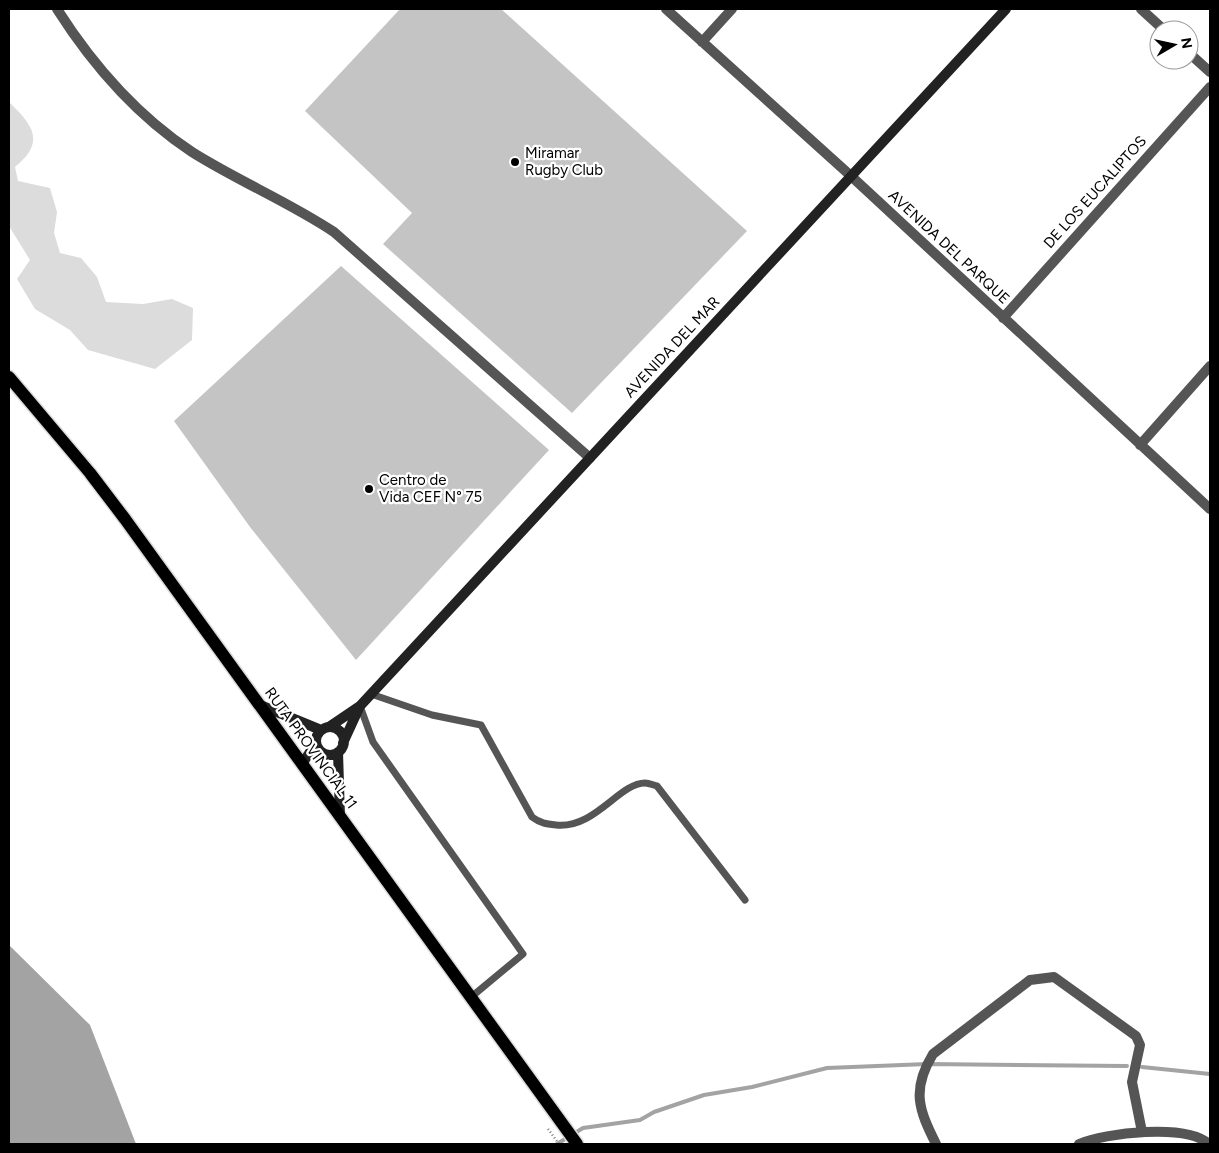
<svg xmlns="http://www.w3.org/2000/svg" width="1219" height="1153" font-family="Figtree,sans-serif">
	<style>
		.green { fill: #dcdcdc }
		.water { fill: #a3a3a3 }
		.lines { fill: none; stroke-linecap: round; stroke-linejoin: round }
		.stream { stroke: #a3a3a3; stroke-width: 4 }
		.building { fill: #c4c4c4 }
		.primary-casing { stroke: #dbdbdb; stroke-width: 15 }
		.path { stroke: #777; stroke-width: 2.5; stroke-dasharray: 1 2.5; stroke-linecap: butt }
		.lane { stroke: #555; stroke-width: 7 }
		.street { stroke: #555; stroke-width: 10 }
		.secondary { stroke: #222; stroke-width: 10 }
		.primary { stroke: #000; stroke-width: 12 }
		.poi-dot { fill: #000; stroke: #fff; stroke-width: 2 }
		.labels { text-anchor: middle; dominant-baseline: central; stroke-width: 4.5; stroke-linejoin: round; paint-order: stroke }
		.poi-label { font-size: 15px; fill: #000; stroke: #fff; text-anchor: start }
		.street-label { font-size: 15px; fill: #000; stroke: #fff }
	</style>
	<rect width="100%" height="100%" fill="#fff"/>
	<path class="green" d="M9,102C33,125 46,142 15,167L18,181L50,188L57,212L54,233L60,253L81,258L97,277L106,302L143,304L172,299L193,308L192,340L155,369L88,350L70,330L35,309L17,279L30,260L9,226Z"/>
	<path class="water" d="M9,945L90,1025L136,1144H9Z"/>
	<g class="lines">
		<path class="stream" d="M1142,1067L1210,1074
			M557,1144L583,1128L640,1120L654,1112L704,1095L752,1087L827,1068L927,1064L1127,1066"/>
	</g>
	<path class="building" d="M400,9H501L747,231L572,413L383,244L412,213L305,111Z
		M341,266L549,450L356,660L250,527L174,421Z"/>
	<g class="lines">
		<defs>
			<path id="primary" d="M9,377L90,473L125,519L577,1144"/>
		</defs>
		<use href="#primary" class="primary-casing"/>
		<path class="path" d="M548,1129L559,1144"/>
		<path class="lane" d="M371,694L432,715L481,725L532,817C540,823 546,824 556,825C595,829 619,783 645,783C649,783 653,785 657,786L745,900
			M360,706L373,742L523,954L470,998"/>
		<path class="street" d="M57,9C92,64 136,115 192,152C238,181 289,202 334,232L590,458
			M666,9L851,176L1210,509
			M1141,9L1164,30
			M702,42L732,9
			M1189,53L1210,72
			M1003,318L1210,87
			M1140,445L1210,366
			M936,1144C919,1110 911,1090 933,1054L1030,980L1054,977L1136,1036L1140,1045L1132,1082L1142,1132
			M1079,1144C1105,1133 1186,1123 1209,1144"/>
		<path class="secondary" d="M260,705L321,730
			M329,727L360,706L1006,9
			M316 741a14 14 0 1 1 28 0a14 14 0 1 1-28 0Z
			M343,743L360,706
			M338,752L340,817
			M302,764L316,743"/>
		<use href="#primary" class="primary"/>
	</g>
	<g class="poi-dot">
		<circle cx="515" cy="162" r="5"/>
		<circle cx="369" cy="489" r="5"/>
	</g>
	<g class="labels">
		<g class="poi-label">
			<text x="525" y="153">Miramar<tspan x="525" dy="17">Rugby Club</tspan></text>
			<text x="379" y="480">Centro de<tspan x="379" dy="17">Vida CEF N° 75</tspan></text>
		</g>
		<g class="street-label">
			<text transform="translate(1095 192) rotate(-48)">DE LOS EUCALIPTOS</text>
			<text transform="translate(949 247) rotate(43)">AVENIDA DEL PARQUE</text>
			<text transform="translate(672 347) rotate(-47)">AVENIDA DEL MAR</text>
			<text transform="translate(311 748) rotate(54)">RUTA PROVINCIAL 11</text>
		</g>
	</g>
	<rect width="1219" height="1153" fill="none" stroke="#000000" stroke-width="20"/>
	<g transform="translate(1174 45) rotate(81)"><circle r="24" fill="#ffffff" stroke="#999999"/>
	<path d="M0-4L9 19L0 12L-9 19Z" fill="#000000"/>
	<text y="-8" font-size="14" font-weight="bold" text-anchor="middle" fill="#000000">N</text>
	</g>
</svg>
